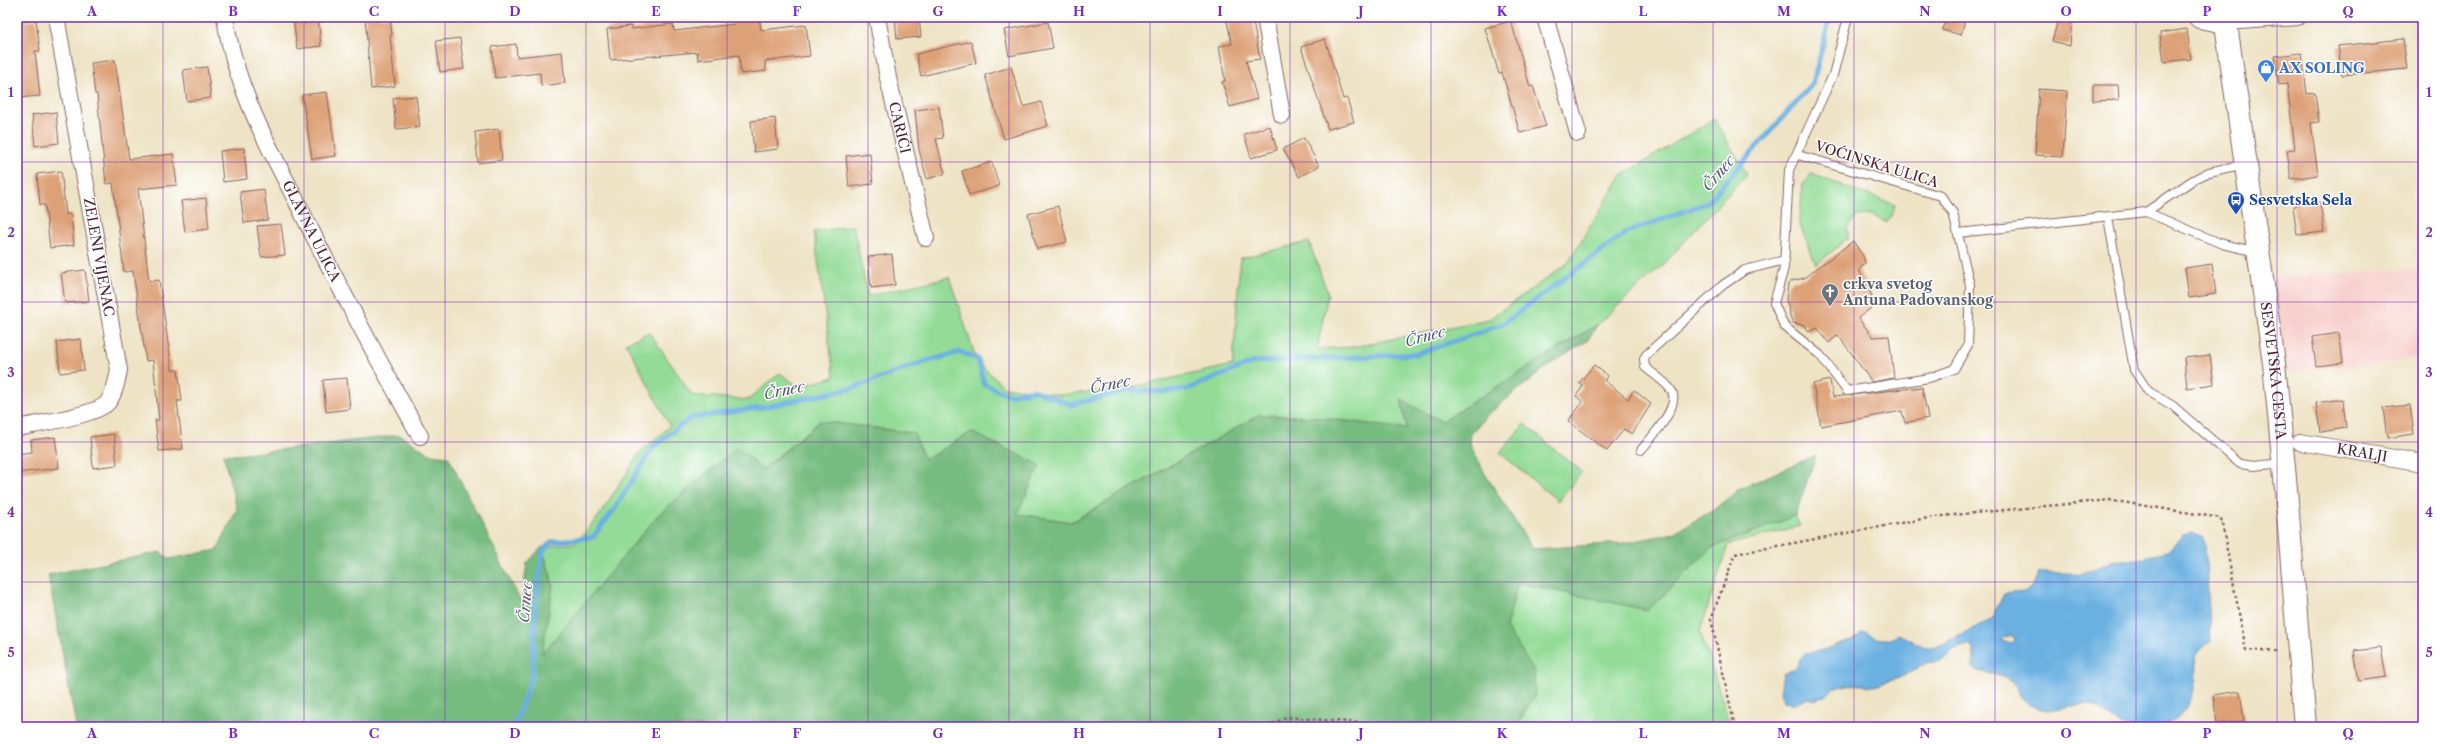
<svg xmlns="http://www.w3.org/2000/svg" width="2440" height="744" font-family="'Libre Caslon Text',serif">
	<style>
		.built { fill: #f7d0cd }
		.green { fill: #93db96; stroke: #6e7d60 }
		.forest { fill: #76bb7f; stroke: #606d55 }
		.water { fill: #6bb0e1; stroke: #5a6886; fill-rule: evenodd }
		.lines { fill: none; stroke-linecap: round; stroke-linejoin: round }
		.stream { stroke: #6bb0e1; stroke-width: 5 }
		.building { fill: #dda177 }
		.lane-casing { stroke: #836461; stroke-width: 10 }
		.street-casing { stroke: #836461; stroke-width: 18 }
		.secondary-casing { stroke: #836461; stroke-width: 24 }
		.path { stroke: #836461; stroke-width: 2.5; stroke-dasharray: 3 3; stroke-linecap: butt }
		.lane { stroke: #fff; stroke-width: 8 }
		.street { stroke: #fff; stroke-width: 16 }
		.secondary { stroke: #fff; stroke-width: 22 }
		.grid { fill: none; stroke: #7b2cbf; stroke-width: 1; stroke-opacity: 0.55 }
		.labels { text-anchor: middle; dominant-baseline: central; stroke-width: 3; stroke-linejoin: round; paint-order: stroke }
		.shop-label { font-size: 14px; font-weight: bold; fill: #366cbe; stroke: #fff; text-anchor: start }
		.street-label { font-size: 14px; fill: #4a1f2b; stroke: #fff }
		.transit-label { font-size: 14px; font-weight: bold; fill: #164399; stroke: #fff; text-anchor: start }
		.worship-label { font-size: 14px; font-weight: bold; fill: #5b616d; stroke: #fff; text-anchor: start }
		.water-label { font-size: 15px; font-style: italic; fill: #575974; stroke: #fff }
		.neatline { fill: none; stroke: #7b2cbf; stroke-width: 1.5 }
		.grid-label { font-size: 13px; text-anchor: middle; font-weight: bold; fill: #7b2cbf }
	</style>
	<rect width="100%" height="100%" fill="#fff"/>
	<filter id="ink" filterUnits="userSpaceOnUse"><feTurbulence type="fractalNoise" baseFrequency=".025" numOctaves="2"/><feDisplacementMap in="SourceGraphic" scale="8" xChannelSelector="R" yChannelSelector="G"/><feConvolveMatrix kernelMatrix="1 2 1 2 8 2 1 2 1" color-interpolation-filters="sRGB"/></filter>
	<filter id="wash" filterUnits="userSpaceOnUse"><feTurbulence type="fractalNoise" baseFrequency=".012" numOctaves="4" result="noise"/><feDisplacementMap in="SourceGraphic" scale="16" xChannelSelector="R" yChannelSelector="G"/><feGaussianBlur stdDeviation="0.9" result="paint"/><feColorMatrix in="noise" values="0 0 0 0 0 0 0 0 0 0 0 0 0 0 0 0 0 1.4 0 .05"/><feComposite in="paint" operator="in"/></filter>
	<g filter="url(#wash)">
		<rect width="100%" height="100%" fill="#eee3c5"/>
		<path class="built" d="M2423,268V357L2381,364L2283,371L2271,278Z"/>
		<path class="green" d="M1714,119L1747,174L1663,265L1598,324L1442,421L1401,400L1407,429L1315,417L1259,415L1071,522L1017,514L925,460L820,421L541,655L553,585L542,547L576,543L599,516L640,452L670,426L626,343L649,332L692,395L748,400L780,373L799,387L834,377L814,232L853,226L868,296L949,277L977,361L1004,387L1060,395L1133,387L1233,365L1240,258L1309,242L1328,294L1317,349L1353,347L1489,319L1567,264L1621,176Z
			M1811,174L1895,205L1892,216L1885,222L1871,215L1857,216L1848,228V238L1816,265L1799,223L1803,184Z
			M1524,424L1582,472L1558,501L1500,453Z
			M1795,516L1800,526L1728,545L1700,631L1731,727H1516L1535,694L1506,627L1518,583L1648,610L1711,548Z"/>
		<path class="forest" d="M1598,324L1587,341L1549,365L1487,415L1471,433L1470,444L1485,474L1533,549L1625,543L1673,533L1712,511L1739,489L1816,455L1795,516L1711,548L1648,610L1518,583L1506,627L1534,671L1535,694L1516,727H67L76,726L48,575L160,552L169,559L217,550L237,509L223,454L237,455L400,435L430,454L448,456L520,600H522L527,563L542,547L553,585L542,654L658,515L737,447L763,470L820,421L914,433L925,460L971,432L1040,465L1017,514L1072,522L1259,415L1315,417L1407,429L1401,400L1442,421Z"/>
		<path class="water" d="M2193,533L2203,538L2205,543L2211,641L2195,657C2201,700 2178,737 2130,727C2116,724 2104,711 2091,705C2081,701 2057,711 2045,710C2040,710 2025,702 2021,698C2017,694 2017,686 2012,682C2002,673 1985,675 1973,668V648L1967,645L1955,649L1940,661L1927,663L1899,678L1875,686L1851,684L1832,689L1827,695L1814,700L1808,698L1795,704L1784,702L1780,693L1783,674L1796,668L1800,659L1805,653L1828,649L1836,644L1853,641L1861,633L1866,632C1878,640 1885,642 1898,634L1923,646L1933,648L1946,643L1991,619L2004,594L2024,592L2033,586L2039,573H2069L2079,576L2113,561L2146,558L2170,549L2184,535ZM2012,635L2014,640L2011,643L2002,640L2003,638Z"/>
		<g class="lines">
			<path class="stream" d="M514,727L532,676L536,601L543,551L551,542L593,537L613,511L654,446L691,418L765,407L853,388L921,363L960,352L978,359L984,384L1009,395L1033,390L1071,405L1128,390L1164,392L1188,389L1254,362L1417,354L1503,324L1627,232L1707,203L1813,83L1830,17"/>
		</g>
		<g id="blocks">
			<path class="building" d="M318,17L321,46L297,49L293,18Z
				M365,17H390L392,35H390L395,86L371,89Z
				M735,17H759L761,30L806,25L810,56L765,61L766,71L741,74L739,55L698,60L697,52L610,60L607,29L631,26V29L673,24L674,31L735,24Z
				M895,17H919L921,37L897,39Z
				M1226,17H1252L1260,59L1246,61L1257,99L1230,107L1222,82L1225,81L1219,46L1232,44Z
				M1946,17H1966L1961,35L1942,30Z
				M2059,17H2072L2070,46L2052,41Z
				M36,20L40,51H35L40,96L17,98V22Z
				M1511,21L1530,87L1533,86L1546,126L1520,133L1502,73L1499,74L1485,28Z
				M1048,22L1053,48L1009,56L1004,30Z
				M2187,29L2191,59L2164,62L2160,33Z
				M460,38L464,69L440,72L436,41Z
				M1325,39L1343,99L1347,98L1354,122L1328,129L1301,47Z
				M2403,39L2407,69L2342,75L2338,46Z
				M971,41L976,63L921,76L916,54Z
				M516,44L517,57L562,52L565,83L541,86L540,73L495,78L492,47Z
				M2302,53L2307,94L2315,93L2319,122L2311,123L2318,175L2291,179L2287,150L2295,149L2287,84L2279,85L2275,56Z
				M115,60L129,159L173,154L177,185L138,189L149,281L159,280L172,370H178L182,401H177L183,449L159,451L155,420H159L153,360L146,361L133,271L124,272L113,183L106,184L97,94H95L91,63Z
				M207,67L211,98L187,101L183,70Z
				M1011,67L1023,107L1041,102L1048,126L1004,139L985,75Z
				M2093,85H2118L2119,100L2093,101Z
				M2039,89L2067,91L2063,157L2035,155Z
				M327,92L336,156L312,159L302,95Z
				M416,96L420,127L396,129L393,98Z
				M939,107L943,138L936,139L945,174L927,179L919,150L915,110Z
				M56,112L59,143L35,146L32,115Z
				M775,118L778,149L754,152L751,121Z
				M1270,126L1277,150L1251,158L1244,134Z
				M499,129L502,160L478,163L475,132Z
				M1304,138L1319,166L1299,177L1283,149Z
				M244,148L247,179L223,182L220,151Z
				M870,153L873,184L849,187L846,156Z
				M992,162L999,186L969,195L962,171Z
				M61,171L66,214H71L74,245L50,248L45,205H40L37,174Z
				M264,189L268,220L244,223L240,192Z
				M206,198L209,229L185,232L181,201Z
				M2320,202L2324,232L2297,235L2293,206Z
				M1058,206L1067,242L1037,249L1028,214Z
				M281,224L285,255L261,257L257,226Z
				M1853,241L1863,256L1865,263L1859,270L1872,296L1865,301L1871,308L1858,318L1873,337L1889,336L1894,378L1872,382L1838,335L1829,343L1817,328L1809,332L1805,325L1793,323L1790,316L1789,306L1786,301L1788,284L1792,281L1804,278Z
				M892,254L895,285L871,288L868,257Z
				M2212,264L2216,294L2189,298L2185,268Z
				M85,270L89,301L65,303L61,273Z
				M2339,333L2343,363L2316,366L2312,337Z
				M81,339L84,370L60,373L57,342Z
				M2210,355L2214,384L2187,388L2184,358Z
				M1594,365L1608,376L1605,381L1628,399L1634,390L1651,404L1632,434L1624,429L1607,451L1568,421L1583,402L1576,396L1583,386L1579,383Z
				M347,378L350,409L326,412L323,380Z
				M1830,380L1833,397L1922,387L1928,418L1905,423L1902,411L1821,426L1813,384Z
				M2343,399L2346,428L2320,432L2316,403Z
				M2410,405L2414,434L2387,438L2383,408Z
				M114,434L117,465L93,468L90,437Z
				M55,437L59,468L17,473V454L32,452L31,440Z
				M2381,648L2386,677L2359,681L2354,651Z
				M2240,691L2244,721L2217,724L2213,695Z"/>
		</g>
	</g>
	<g filter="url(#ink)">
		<use href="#blocks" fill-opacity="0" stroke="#836461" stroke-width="1"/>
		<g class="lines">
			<defs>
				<path id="lane" d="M1798,155L1941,196L1953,213L1970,285L1968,345L1954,369L1929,378L1847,391L1820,355L1784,326L1774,303L1784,268L1789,170L1833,75L1848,17
					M2146,212L2222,244L2258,252
					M2108,217L2134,370L2148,391L2173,406L2240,464L2254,466L2282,463
					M1959,233L2146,212L2193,180L2209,172L2245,164
					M1641,450C1651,438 1682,405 1671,390C1665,381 1653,374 1645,367L1644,359L1646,355L1723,285L1745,270L1785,260"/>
				<g id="street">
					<path id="s1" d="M225,17C234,83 266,142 296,200C335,280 377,358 420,436"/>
					<path id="s2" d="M877,17L888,78L926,238"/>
					<path d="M1265,17L1282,115"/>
					<path d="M1545,17L1578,133"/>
					<path d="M2226,22L2297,17"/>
					<path d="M17,428C35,424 99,415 108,402C115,393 117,380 119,370L56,17"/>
					<path id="s3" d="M2300,442L2423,463"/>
				</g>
				<g id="secondary">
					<path d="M2200,17L2226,22"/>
					<path id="s4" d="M2225,17L2274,363L2286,489L2305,727"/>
				</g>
			</defs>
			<use href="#lane" class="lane-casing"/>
			<use href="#street" class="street-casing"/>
			<use href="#secondary" class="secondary-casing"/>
			<path class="path" d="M1267,727L1286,717L1411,727
				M1735,727L1711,619L1735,554L1933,517L2109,500L2221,518L2246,650L2279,652"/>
			<use href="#lane" class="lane"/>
			<use href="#street" class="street"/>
			<use href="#secondary" class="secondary"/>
		</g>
	</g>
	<path class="grid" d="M163,17V727M304,17V727M445,17V727M586,17V727M727,17V727M868,17V727M1009,17V727M1150,17V727M1290,17V727M1431,17V727M1572,17V727M1713,17V727M1854,17V727M1995,17V727M2136,17V727M2277,17V727M17,162H2423M17,302H2423M17,442H2423M17,582H2423"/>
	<defs>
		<symbol id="shop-pin" viewBox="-11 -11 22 30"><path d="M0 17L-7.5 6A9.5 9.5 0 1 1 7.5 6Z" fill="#3f7fe0" stroke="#fff"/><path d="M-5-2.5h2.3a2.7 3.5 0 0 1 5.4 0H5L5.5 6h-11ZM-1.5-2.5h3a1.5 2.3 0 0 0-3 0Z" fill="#fff"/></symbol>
		<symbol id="bus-pin" viewBox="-11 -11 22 30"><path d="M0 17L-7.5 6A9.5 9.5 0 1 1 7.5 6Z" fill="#1a4fb4" stroke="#fff"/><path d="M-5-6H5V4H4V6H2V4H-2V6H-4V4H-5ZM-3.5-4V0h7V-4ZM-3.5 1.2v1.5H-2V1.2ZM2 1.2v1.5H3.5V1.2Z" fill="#fff"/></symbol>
		<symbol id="church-pin" viewBox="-11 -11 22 30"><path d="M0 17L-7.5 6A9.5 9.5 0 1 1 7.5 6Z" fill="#6b7280" stroke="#fff"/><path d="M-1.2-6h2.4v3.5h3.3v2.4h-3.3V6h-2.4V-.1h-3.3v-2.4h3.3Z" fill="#fff"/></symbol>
	</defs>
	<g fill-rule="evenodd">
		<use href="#shop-pin" x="2256" y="58" width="20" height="27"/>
		<use href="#bus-pin" x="2226" y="190" width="20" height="27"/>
		<use href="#church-pin" x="1820" y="282" width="20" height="27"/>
	</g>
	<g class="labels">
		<g class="shop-label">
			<text x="2279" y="68">AX SOLING</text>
		</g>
		<g class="street-label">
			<text stroke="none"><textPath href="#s2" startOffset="113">CARIĆI</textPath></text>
			<text transform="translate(1877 164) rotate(17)">VOĆINSKA ULICA</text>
			<text stroke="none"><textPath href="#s1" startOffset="232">GLAVNA ULICA</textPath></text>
			<text transform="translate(99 257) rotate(80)">ZELENI VIJENAC</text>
			<text stroke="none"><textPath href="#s4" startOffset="357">SESVETSKA CESTA</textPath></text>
			<text stroke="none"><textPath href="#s3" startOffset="63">KRALJI</textPath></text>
		</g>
		<g class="transit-label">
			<text x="2249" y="200">Sesvetska Sela</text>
		</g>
		<g class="worship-label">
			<text x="1843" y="284">crkva svetog<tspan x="1843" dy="16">Antuna Padovanskog</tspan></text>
		</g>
		<g class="water-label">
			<text transform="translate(1718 173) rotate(-49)">Črnec</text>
			<text transform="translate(1425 336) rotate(-15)">Črnec</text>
			<text transform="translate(1110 384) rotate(-11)">Črnec</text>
			<text transform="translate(784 390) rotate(-12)">Črnec</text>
			<text transform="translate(525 602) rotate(-85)">Črnec</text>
		</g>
	</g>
	<rect width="2440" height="744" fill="none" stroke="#fff" stroke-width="44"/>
	<rect x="22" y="22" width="2396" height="700" class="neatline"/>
	<g class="grid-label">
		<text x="92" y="16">A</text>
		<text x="233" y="16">B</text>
		<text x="374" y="16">C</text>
		<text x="515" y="16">D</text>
		<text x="656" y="16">E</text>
		<text x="797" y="16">F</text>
		<text x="938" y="16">G</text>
		<text x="1079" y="16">H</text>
		<text x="1220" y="16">I</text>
		<text x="1361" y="16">J</text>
		<text x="1502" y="16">K</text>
		<text x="1643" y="16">L</text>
		<text x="1784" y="16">M</text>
		<text x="1925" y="16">N</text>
		<text x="2066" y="16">O</text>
		<text x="2207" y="16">P</text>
		<text x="2348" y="16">Q</text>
		<text x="11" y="97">1</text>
		<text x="2429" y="97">1</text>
		<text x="11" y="237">2</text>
		<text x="2429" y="237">2</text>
		<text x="11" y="377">3</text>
		<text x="2429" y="377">3</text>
		<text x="11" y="517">4</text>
		<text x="2429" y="517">4</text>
		<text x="11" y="657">5</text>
		<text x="2429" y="657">5</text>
		<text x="92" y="738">A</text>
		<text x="233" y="738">B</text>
		<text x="374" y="738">C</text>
		<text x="515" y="738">D</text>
		<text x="656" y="738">E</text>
		<text x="797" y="738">F</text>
		<text x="938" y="738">G</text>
		<text x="1079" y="738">H</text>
		<text x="1220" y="738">I</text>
		<text x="1361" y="738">J</text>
		<text x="1502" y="738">K</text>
		<text x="1643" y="738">L</text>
		<text x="1784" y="738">M</text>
		<text x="1925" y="738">N</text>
		<text x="2066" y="738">O</text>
		<text x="2207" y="738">P</text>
		<text x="2348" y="738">Q</text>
	</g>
</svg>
